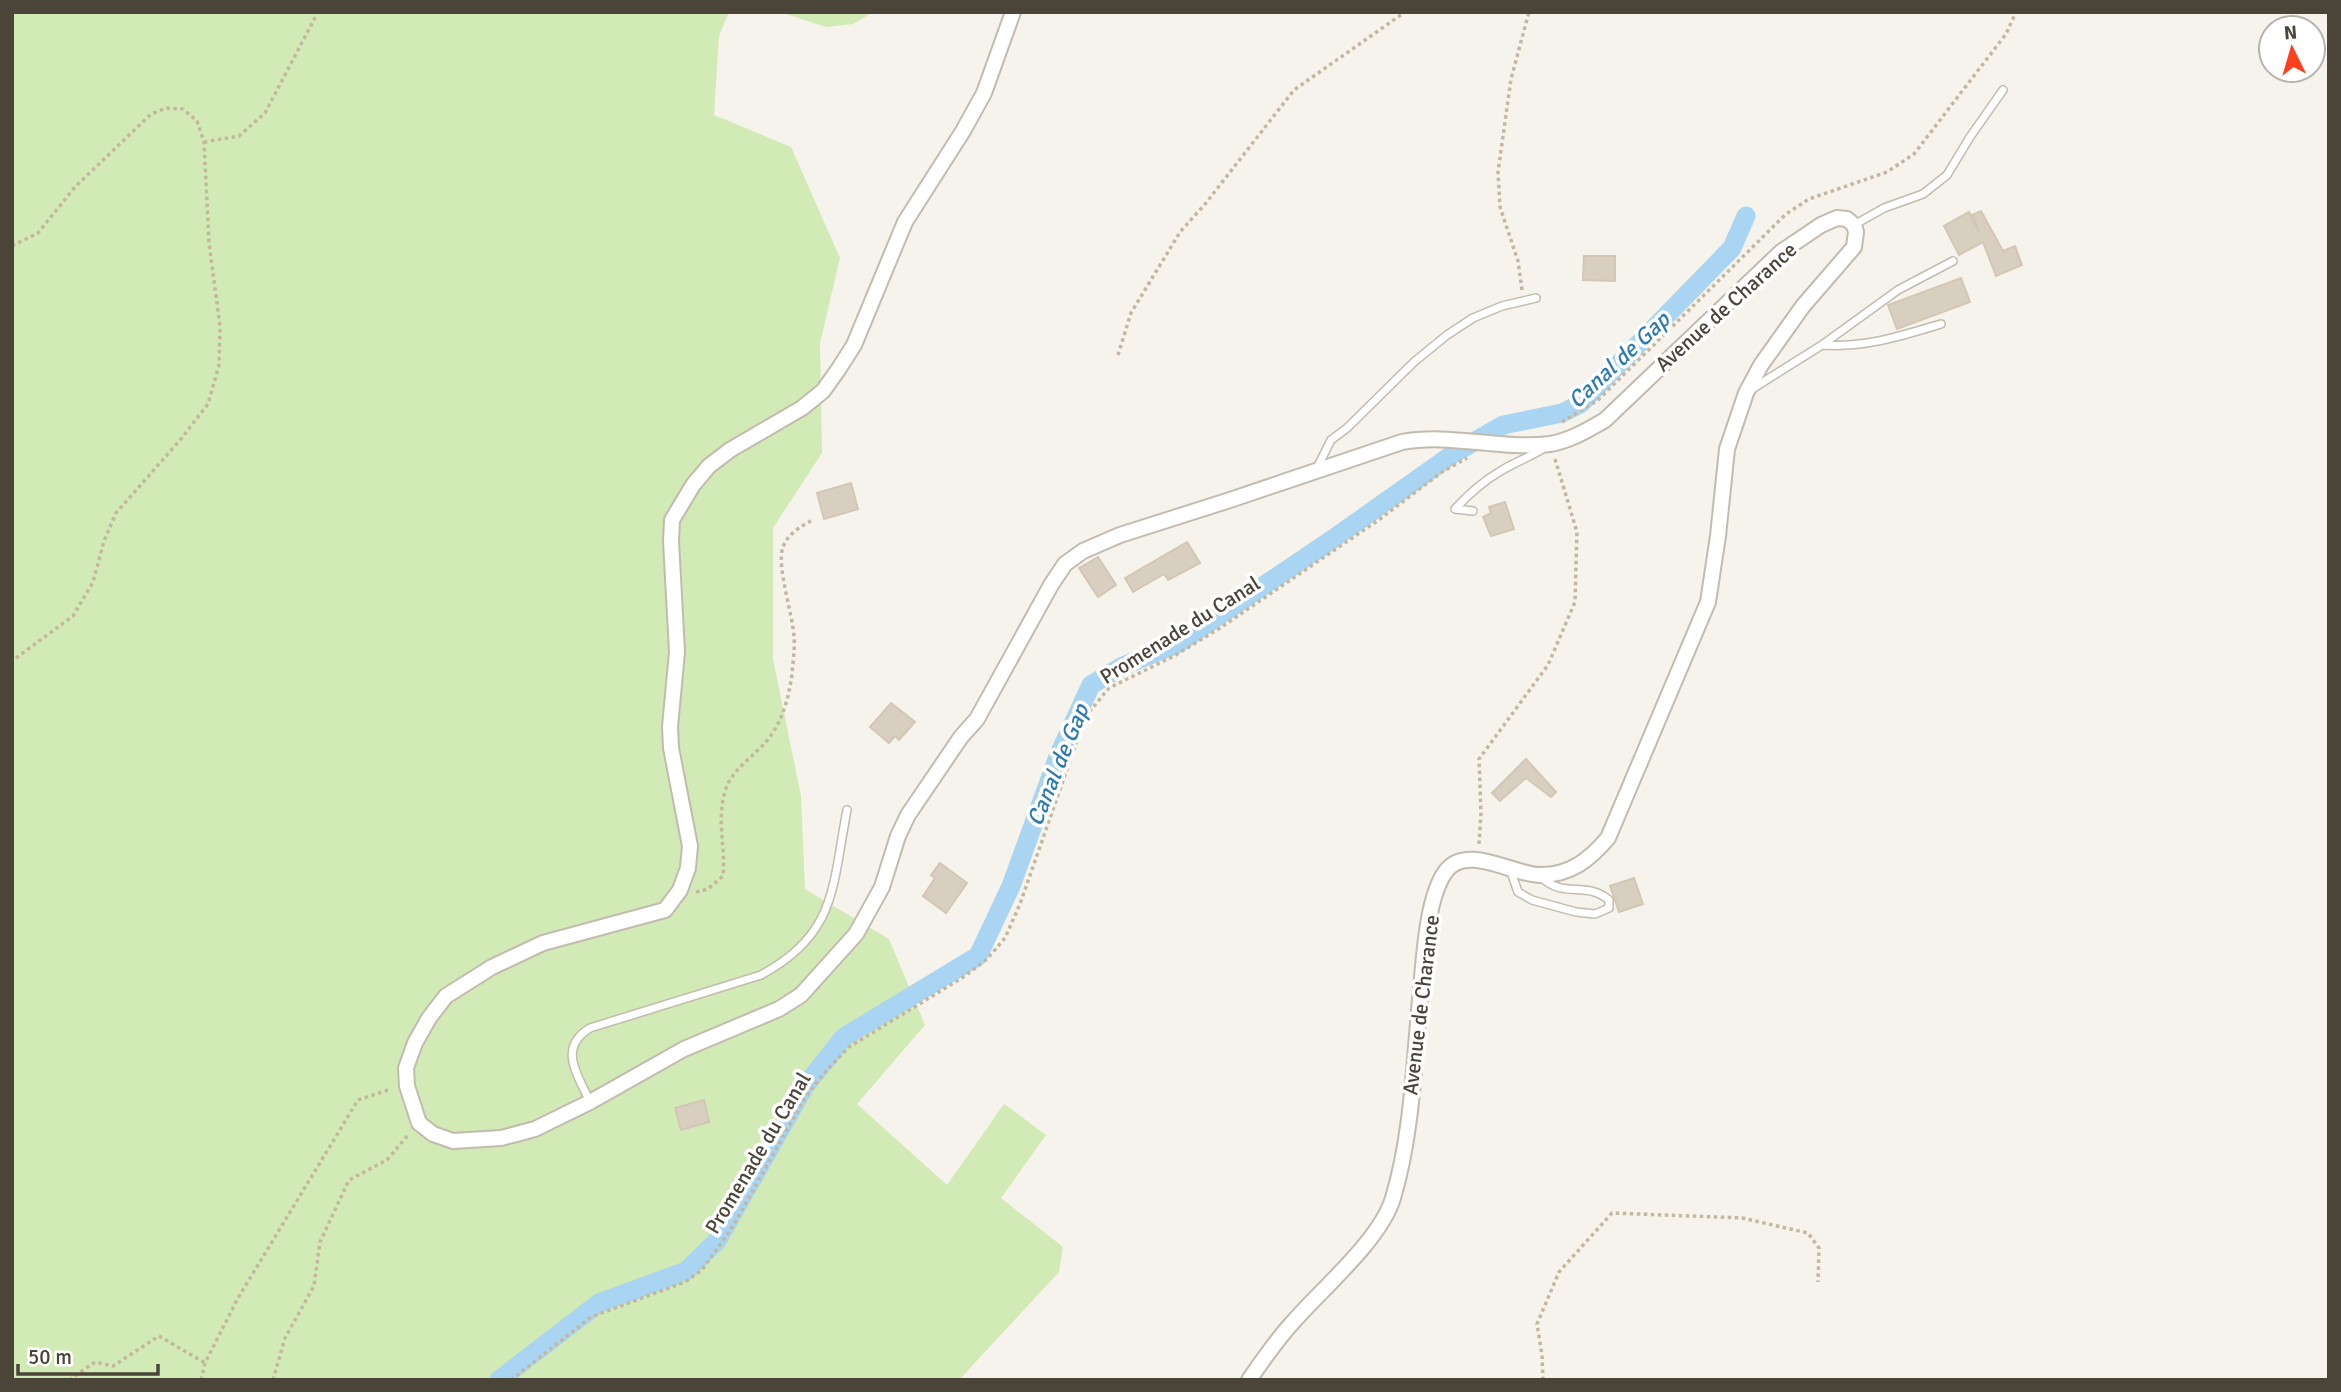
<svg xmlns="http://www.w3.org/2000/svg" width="2341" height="1392" font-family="Signika,sans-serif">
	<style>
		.green { fill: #d2eab5 }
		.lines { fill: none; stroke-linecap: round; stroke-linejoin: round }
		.canal { stroke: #a9d4f2; stroke-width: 19 }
		.building { fill: #d8cfc1; stroke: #d3c7b4; stroke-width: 2 }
		.lane-casing { stroke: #c2bbae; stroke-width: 10 }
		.street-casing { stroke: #c2bbae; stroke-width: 18 }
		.path { stroke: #c4b79f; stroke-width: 3.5; stroke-dasharray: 3.5 3.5; stroke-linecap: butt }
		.lane { stroke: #fff; stroke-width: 7 }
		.street { stroke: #fff; stroke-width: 14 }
		.labels { text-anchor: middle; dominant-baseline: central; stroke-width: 7; stroke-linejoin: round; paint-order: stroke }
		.street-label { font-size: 21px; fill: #4b4439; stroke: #fff }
		.water-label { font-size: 23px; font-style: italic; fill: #2e7ab2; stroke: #fff }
	</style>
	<rect width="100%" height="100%" fill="#f6f3ec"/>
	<path class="green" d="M12,12H729L719,36L714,115L791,147L840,258L820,343L822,453L773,528V659L801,796L805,889L889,939L925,1025L857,1104L947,1185L1004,1104L1046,1135L1001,1198L1063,1247L1059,1272L959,1380H12Z
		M780,12H873L853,24L826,27Z"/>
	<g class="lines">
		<path class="canal" d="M499,1380L599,1303L686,1271L717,1241L805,1086L844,1037L978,956L1011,886L1059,754L1091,685L1123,666L1177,644L1330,541L1453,454L1503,425L1562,413L1580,404L1732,248L1746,216"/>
	</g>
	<path class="building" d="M1981,211L2003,251L2015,246L2022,265L1996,276L1983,242L1959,255L1944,226L1969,212L1979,232L1972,215Z
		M1584,256H1615V281L1583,280Z
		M1961,278L1970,302L1897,329L1888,305Z
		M851,483L858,509L824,519L817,493Z
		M1505,502L1514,529L1491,536L1483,517L1491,513L1489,507Z
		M1187,542L1200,563L1168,580L1164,574L1133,592L1125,578Z
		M1098,557L1116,585L1098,597L1079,568Z
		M891,703L915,722L899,740L895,736L889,743L870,727Z
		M1526,759L1556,792L1551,797L1526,778L1500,801L1492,793Z
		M940,863L967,883L946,913L923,896L935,878L931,875Z
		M1634,878L1643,904L1619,912L1610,886Z
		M704,1100L709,1122L681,1130L675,1108Z"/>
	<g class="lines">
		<defs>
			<path id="lane" d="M1854,225L1884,208L1923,194L1947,175L1970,137L2003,90
				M1823,345C1865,348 1901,336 1941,324
				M1752,389L1822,345L1898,290L1953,261
				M1316,470L1331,440L1347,428L1414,362L1447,335L1473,318L1502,306L1536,298
				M1473,511L1455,509C1468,495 1482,482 1499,472C1513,463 1530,457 1544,448
				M1510,869L1518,892L1532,900L1576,912L1595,914L1609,908V900C1585,880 1564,900 1540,876
				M590,1102C578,1075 557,1048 590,1028L761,975C837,934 832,887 847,810"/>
			<path id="street" d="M1013,12L984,93L963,131L905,222L854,345L838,370L823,391L802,408L730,450L709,466L693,485L672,520L671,541L677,652L670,727L671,748L690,846L688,868L680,890L665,910L543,943L492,967L446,996L429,1018L415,1043L406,1068L407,1086L419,1123L433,1134L453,1141L501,1138L535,1129L590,1102L684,1049L779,1009L801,995L856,934L882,887L898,836L908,815L961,737L977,719L1051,585L1065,564L1083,551L1120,535L1227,501L1402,442C1451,433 1500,450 1550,444C1569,441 1588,430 1605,420L1781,252L1821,225L1837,218L1847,219L1854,225L1856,232L1854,247L1803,306L1761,365L1746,393L1727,449L1718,536L1708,602L1608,838C1590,859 1571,875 1541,875C1515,876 1467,843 1446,871C1427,896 1424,957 1421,989C1414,1058 1413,1131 1393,1198C1381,1239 1322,1289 1294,1321C1277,1339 1263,1360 1249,1380"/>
		</defs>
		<use href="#lane" class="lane-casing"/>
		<use href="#street" class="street-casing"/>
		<path class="path" d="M204,142L239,136L265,113L318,12
			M12,246L38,233L75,187L151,114L166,108L183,109L197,121L204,142L209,243L220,326L219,365L208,404L181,439L116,513L104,541L93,582L73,616L12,661
			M1522,290L1518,261L1500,207L1498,172L1511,79L1529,12
			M1118,355L1131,313L1180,232L1206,203L1294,90L1405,12
			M1562,422L1598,400L1786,214L1809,199L1887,172L1914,154L2006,34L2016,12
			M1479,844L1481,813L1479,759L1548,665L1575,602L1577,532L1555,459
			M696,892L708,889L723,876C726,846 715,816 727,786C733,771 747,761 758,750C780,730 788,703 792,674C793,662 795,649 794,637C793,615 776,565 783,547C788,533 802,526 814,519
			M69,1380L95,1362L113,1366L159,1336L205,1363
			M201,1380L205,1363L238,1298L358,1100L391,1089
			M273,1380L285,1338L314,1286L320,1242L349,1180L387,1160L408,1135
			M511,1380L591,1317L685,1282L702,1270L733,1226L806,1096L826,1071L849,1047L965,976L987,959L1005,938L1020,904L1079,735L1090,711L1109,688L1174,656L1220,628L1380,519L1442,472L1467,458
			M1543,1380L1542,1355L1537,1324L1559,1272L1612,1213L1742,1218L1808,1233L1819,1248L1818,1282"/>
		<use href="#lane" class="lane"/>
		<use href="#street" class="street"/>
	</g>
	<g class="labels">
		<g class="street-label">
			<text transform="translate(1726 307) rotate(-42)">Avenue de Charance</text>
			<text transform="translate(1180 630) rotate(-32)">Promenade du Canal</text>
			<text transform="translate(1421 1005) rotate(-83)">Avenue de Charance</text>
			<text transform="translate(758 1153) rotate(-59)">Promenade du Canal</text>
		</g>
		<g class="water-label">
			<text transform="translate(1619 360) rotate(-43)">Canal de Gap</text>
			<text transform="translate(1058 765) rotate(-68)">Canal de Gap</text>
		</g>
	</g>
	<rect width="2341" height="1392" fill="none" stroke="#4b4439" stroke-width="28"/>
	<g transform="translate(2292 49) rotate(355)"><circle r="33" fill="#ffffff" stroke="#b7b4b0" stroke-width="2"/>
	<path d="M0-5L12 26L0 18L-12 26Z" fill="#fc3f1d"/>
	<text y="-10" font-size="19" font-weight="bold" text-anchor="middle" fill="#4b4439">N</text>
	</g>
	<path d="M18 1364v10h140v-10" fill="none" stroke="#4b4439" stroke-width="3.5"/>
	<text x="28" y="1364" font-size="21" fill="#4b4439" stroke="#ffffff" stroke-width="5" paint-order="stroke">50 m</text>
</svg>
